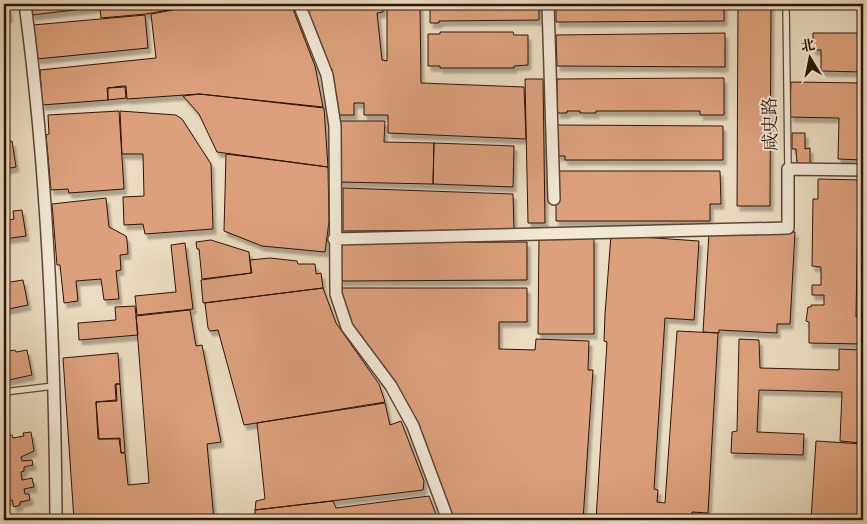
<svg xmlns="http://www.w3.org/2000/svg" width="867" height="524" font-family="Alegreya,'Noto Serif SC',serif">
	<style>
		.building { fill: #dda07d; stroke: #2d1307; filter: url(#shadow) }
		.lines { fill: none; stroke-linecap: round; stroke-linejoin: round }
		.lane-casing { stroke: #5c4535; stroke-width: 8 }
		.street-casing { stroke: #5c4535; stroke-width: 14 }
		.lane { stroke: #f1e8d6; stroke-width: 5.5 }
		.street { stroke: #f1e8d6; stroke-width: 11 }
		.labels { text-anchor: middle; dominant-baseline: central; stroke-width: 4; stroke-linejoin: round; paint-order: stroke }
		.street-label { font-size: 18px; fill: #2d1307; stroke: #f1e8d6 }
	</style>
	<defs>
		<filter id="shadow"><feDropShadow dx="3" dy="5" stdDeviation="1" flood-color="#0004"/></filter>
	</defs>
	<rect width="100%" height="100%" fill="#eadcc0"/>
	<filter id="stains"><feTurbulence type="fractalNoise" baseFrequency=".004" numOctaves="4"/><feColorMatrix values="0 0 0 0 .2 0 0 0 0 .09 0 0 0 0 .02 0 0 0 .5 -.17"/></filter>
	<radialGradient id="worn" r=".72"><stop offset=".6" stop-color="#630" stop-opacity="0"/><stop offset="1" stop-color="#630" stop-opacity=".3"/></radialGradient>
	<path class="building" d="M29,4H203L146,14L101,18L100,7L32,15Z
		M206,4H291L315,66L323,107L199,94L127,99L126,86H123L107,88L108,100L42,105L40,70L156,58L151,14Z
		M304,4H383V12L377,13L382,60L387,61V4H420L421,83L524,87L526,139L388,133V115H364V103H354V115H337L332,69L328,71Z
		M430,4H539V20L439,21V23H430Z
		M556,4H724V21L556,22Z
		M738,4H771L770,206H737Z
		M4,7H8L10,17L4,18Z
		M145,15L148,48L37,59L33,25Z
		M440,32H513L514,35H528V65L514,66V68H440V66H428V34H440Z
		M725,33V67L557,66L556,35Z
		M813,33H863V72L821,71V50H813Z
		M4,70L7,91H4Z
		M701,78H724V115H700V111H596V113H580V111H567V113H557V79Z
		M525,79H543L545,223H528Z
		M791,82L863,83V160L838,159L839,118L790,117Z
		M125,87L126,98L108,100V88Z
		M200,94L324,108L328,167L217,152L199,114L183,96Z
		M119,111L124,189L69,193L68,189L51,190L46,135L49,134L48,115Z
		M120,111L176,115L182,119L211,164L213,229L145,234L143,224L124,225L123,197L144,196L143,154H122Z
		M339,121H385L384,142L434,143L433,184L338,182Z
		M557,125L723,126V160H565V156H557Z
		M792,133H805V149L810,148V164H797L796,149H792Z
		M12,141L16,167L4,169V142Z
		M434,143L514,146L513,187L433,184Z
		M226,154L328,167L329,221L325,252L262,246L224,231Z
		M556,171H720L721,204H710V221H556Z
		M818,179L863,180V201H858L856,317L863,318V344L809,343V322L806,321L808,307H811V305H824V295H812V285H821V267L812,266L813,199H818Z
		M343,188L513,194L514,230L343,231Z
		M106,198L109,227L126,236L127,240L128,254L120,255L121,270L116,271L119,299L104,300L101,279L76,281L78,301L64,303L60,265H57L52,204Z
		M22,210L26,236L4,239V221L14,219L13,211Z
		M757,230L795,232L790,324H777V333L719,330V333L703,332L709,233L757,235Z
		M611,235L699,241L694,320L665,318L654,489L658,490L657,502L665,503L677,331L718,333L708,513L692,512V520H596L607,342L604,341L605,314Z
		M539,238H594V334H538Z
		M211,240L249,252L251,273L202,279L199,249H197L196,242Z
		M527,242V280L340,281V243Z
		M185,243L193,309L137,315L135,296L176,292L171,245Z
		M270,258L297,261L298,264H315L316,274L321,273L323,288L203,303L201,280L252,273L250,260Z
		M23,280L28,305L4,310V283Z
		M323,288L336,323L379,384L385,402L244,425L218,330L210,331L208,328L205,303Z
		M341,288H527V322H499V349L535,350L536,339L589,341L588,370H593L583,520H454L419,427L402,395L352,326L341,304Z
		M135,306L138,335L79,340L78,323L116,320L115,307Z
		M190,310L196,346L202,345L221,442L207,444L214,520H74L63,358L118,353L120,384H115L116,400L96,402L98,439H119L121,453H125L128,485L149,483L136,316Z
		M739,339L759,340L760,368L839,370V349L859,350V371L863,384L860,443L840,441L842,392L759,390L757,432L804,434L803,455L731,453L732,432L737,431Z
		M15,350L16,352L27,350L32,375L4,381V352Z
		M116,384H120L125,452L121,453L120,438L99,439L96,402L117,401Z
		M385,403L390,425L401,421L424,481L423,490L255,510L256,501L265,499L257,423Z
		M31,432L34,451L21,457L22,461L32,460L33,465L24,467V471L21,472L22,480L32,478L34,487L24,489L25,494H29L30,500L20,502V505L14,507L12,500L4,501V436L12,435L13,438L24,436L23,433Z
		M816,441L863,444L859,520H811Z
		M429,496L438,520H261L260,515L255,516V510L333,501L336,508Z"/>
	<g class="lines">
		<defs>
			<path id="lane" d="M786,4L788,169
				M4,392L54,386"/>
			<path id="street" d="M25,4C48,175 55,348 56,520
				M299,4L327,75L335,126L336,294L347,327L391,386L413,426L448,520
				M548,4L554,199
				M334,239L788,228V169L863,170"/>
		</defs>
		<use href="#lane" class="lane-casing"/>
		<use href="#street" class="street-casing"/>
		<use href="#lane" class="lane"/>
		<use href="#street" class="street"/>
	</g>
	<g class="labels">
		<g class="street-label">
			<text transform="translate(770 124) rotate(-91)">咸史路</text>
		</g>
	</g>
	<rect width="867" height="524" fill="none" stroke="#eadcc0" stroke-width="20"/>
	<rect x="5" y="5" width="857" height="514" fill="none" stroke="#2d1307" stroke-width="2.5"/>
	<rect x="10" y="10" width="847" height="504" fill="none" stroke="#2d1307"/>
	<g transform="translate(810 58) rotate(350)" stroke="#f1e8d6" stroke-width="4" paint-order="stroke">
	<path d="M0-4L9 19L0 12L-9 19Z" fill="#2d1307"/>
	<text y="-8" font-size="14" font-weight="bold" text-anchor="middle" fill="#2d1307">北</text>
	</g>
	<rect width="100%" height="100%" filter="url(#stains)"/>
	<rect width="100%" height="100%" fill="url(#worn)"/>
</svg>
